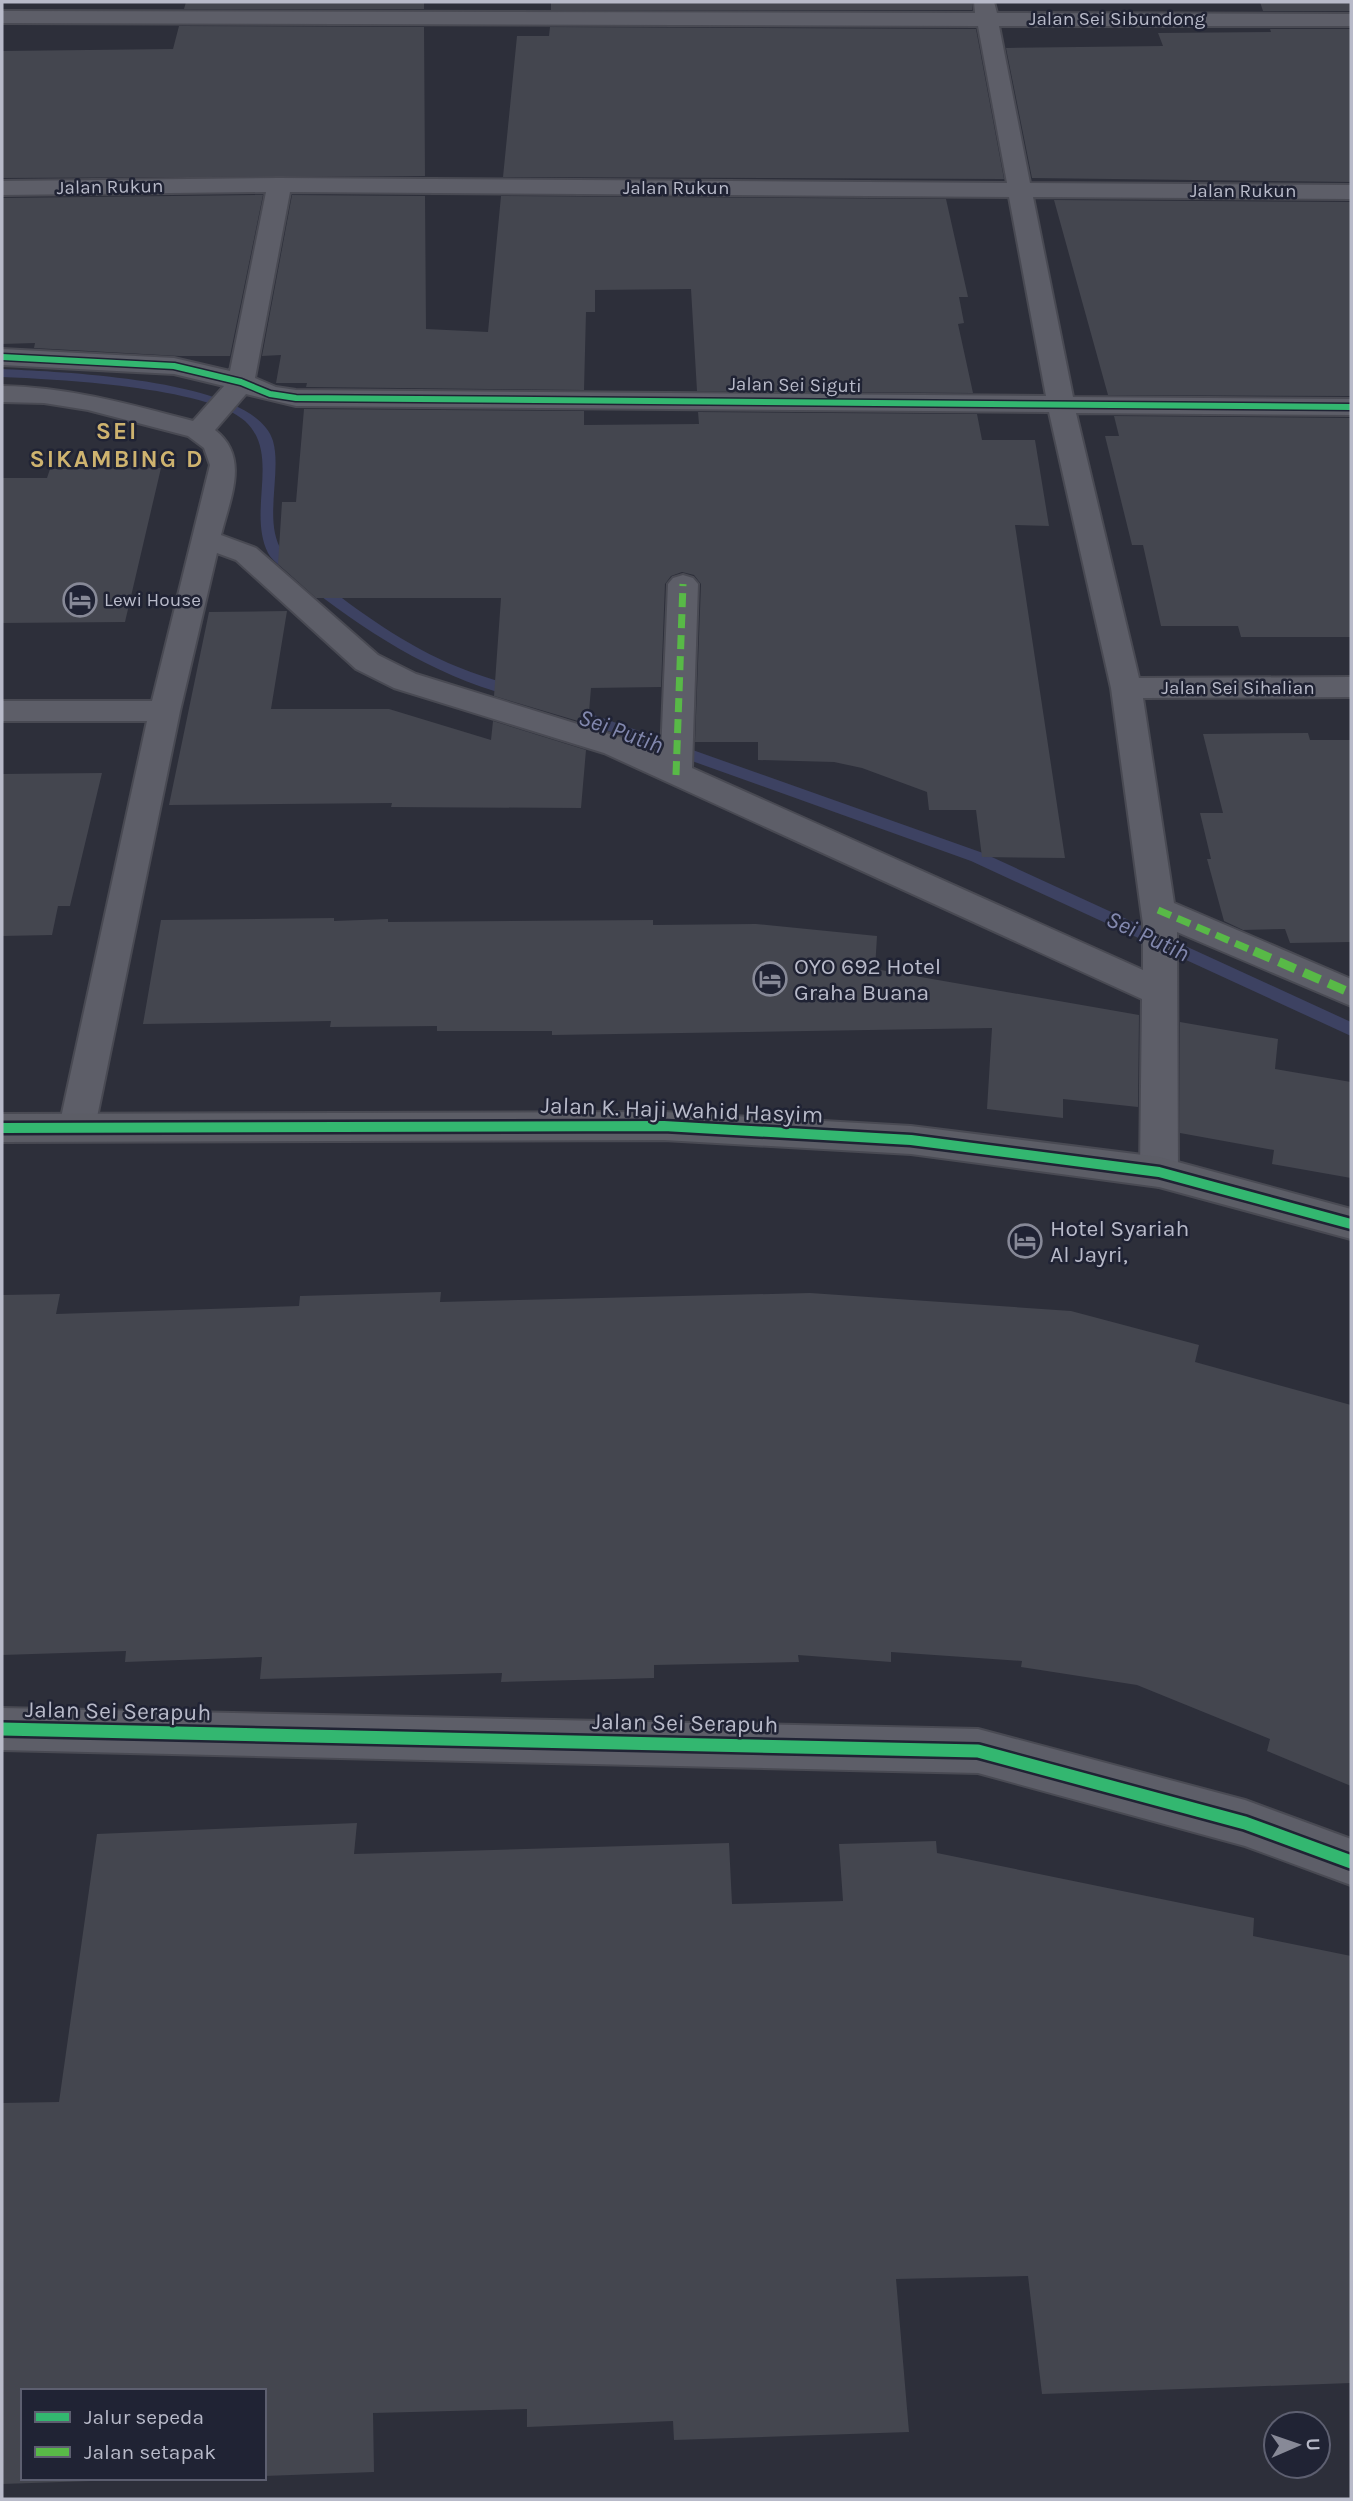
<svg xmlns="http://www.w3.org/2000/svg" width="1353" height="2501" font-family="Karla,sans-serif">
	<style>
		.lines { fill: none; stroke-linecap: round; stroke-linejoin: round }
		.stream { fill: #3d4262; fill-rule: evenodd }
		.building { fill: #44464f }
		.street-casing { stroke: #494a53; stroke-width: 4 }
		.secondary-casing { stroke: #494a53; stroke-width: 4 }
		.street { fill: #5d5e68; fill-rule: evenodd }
		.secondary { fill: #5c5d66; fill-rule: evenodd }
		.quiet-far1 { stroke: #58b947; stroke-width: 7; stroke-dasharray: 14 7; stroke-linecap: butt }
		.quiet { stroke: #58b947; stroke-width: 9; stroke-dasharray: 18 9; stroke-linecap: butt }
		.cycleway-far2-casing { stroke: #202334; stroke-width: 9 }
		.cycleway-far1-casing { stroke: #202334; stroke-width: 15 }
		.cycleway-casing { stroke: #202334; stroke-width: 18 }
		.cycleway-far2 { stroke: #33b770; stroke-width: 6 }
		.cycleway-far1 { stroke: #33b770; stroke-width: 10 }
		.cycleway { stroke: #33b770; stroke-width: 13 }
		.labels { text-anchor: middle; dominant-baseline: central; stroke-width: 5; stroke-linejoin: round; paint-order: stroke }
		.far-street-label { font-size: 19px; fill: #b8bac9; stroke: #202334 }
		.far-poi-label { font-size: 19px; fill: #b8bac9; stroke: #202334; text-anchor: start }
		.poi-label { font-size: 23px; fill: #b8bac9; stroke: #202334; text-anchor: start }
		.street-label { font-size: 23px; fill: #b8bac9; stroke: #202334 }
		.far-district-label { font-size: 24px; font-weight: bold; letter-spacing: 2px; fill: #ceb36f; stroke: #202334 }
		.water-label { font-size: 24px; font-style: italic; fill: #8288ae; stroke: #202334 }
	</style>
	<rect width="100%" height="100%" fill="#2d2f3a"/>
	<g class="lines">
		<path class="stream" d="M2,369C58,372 255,378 273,441C282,472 263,522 282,551C288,561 306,570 315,577C359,612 406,646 458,667C479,676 502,682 523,689L526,693L518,698C434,676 367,633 300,580C291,573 273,563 268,553C247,511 281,454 245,421C208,387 55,379 2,377Z
			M563,704L983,853L1351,1022V1036L971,861L558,713L555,709Z"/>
	</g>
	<path class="building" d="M186,2H424V9H184Z
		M551,2H972V10H551Z
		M1260,2H1351V11H1263Z
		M179,26L424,27L425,176L2,178V51L173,49Z
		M550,27L976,29L1004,179L503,177L517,36H549Z
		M1270,29H1351V182L1032,178L1006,48L1163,46L1158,33L1271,32Z
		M263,195L230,356H179L34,348L35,343L2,344V198Z
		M292,195L425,196L426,329L488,332L501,196L946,199L968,297H959L964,323L958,324L973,393L697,391L691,289L595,290V312H586L584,390L306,387L307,383H276L281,355L262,356Z
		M1054,200L1351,202V396L1108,395Z
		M304,409L584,411V425L699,424L698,412L977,414L982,440H1035L1049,526L1015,525L1065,858L982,857L976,810H929L927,792L862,768L834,762L758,760V742H695L701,584L694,575L682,572L671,576L665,584L661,687L591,688L588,724L494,696L501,598H316L278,564L282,502H296Z
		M1114,416L1351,418V637H1241L1238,626H1161L1143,545H1132L1105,436H1119Z
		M161,468L125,622L2,623V478H47L50,469Z
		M287,611L271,709H389L491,740L493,721L586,750L581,808L391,807L392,803L169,805L209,612Z
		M1308,733L1310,740H1351V942L1290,943L1285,929L1243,930L1224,921L1207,859H1211L1200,813H1223L1203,734Z
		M102,773L70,906H58L52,935L2,936V774Z
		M334,918V921L388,919V922L653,920V925L756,924L877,936L875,969L1139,1015L1138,1107L1063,1099V1118L987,1109L992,1028L552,1035V1031H437V1026L330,1027L331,1021L143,1024L161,920Z
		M1180,1022L1278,1039L1275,1069L1351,1082V1178L1272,1164L1274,1150L1180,1133Z
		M441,1292L440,1302L810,1293L1071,1311L1199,1345L1195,1362L1351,1405V1786L1267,1751L1270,1739L1137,1685L1021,1667L1022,1661L891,1652V1662L798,1655L799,1662L654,1665V1678L501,1682L502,1673L260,1679L262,1657L125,1662L126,1651L2,1655V1295L60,1294L56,1314L299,1306L300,1296Z
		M357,1823L354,1854L729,1843L732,1904L843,1901L839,1844L936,1841L937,1853L1254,1918L1253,1936L1351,1956V2383L1042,2394L1028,2276L896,2279L909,2432L674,2440L673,2421L527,2427V2409L373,2413L374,2472L264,2476V2391H23V2478H180L2,2484V2103L59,2102L97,1834Z"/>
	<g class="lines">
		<defs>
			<path id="street" d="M974,2H994L997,13L1351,14V26H999L1030,183L1351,185V199L1033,197L1073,397L1351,399V415L1076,413L1139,678L1351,677V697L1143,698L1174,903L1351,979V1006L1177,932L1178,1172L1172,1182L1159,1187L1146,1182L1140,1172L1142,999L604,753L394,688L356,669L236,560L217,553L180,711L95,1127L90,1137L77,1141L64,1137L59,1127L147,721H2V701H152L210,465L204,448L188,436L88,410L44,403L2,402V386C68,387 129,404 193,421L224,386L174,374L2,365V349L174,358L230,371L266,192L2,195V181L279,178L1007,183L978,26L2,23V11L975,13ZM290,192L1009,197L1046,396L296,390L276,387L255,378ZM246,394L296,406L1049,412L1111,688L1143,924V970L692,768L698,584L693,578L683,575L673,578L668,584L661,754L626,739L416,674L378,655L256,548L221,535C230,498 250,457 215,430Z
				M2,1708L978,1729L1245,1800L1351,1839V1885L1245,1846L978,1773L2,1750Z"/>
			<path id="secondary" d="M664,1112L911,1126L1159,1157L1351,1209V1239L1159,1187L911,1154L664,1140L2,1142V1114Z"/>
		</defs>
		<use href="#street" class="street-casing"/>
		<use href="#secondary" class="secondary-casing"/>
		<use href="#street" class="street"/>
		<use href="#secondary" class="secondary"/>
		<path class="quiet-far1" d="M676,775L683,584
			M1158,910L1258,953"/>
		<path class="quiet" d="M1254,951L1351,993"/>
		<defs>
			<path id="cycleway-far2" d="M2,357L174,366L241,382L270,394L296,398L1351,407"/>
			<path id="cycleway-far1" d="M2,1128L664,1126L911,1140L1159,1172L1351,1224"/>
			<path id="cycleway" d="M2,1729L978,1751L1245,1823L1351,1862"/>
		</defs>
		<use href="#cycleway-far2" class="cycleway-far2-casing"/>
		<use href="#cycleway-far1" class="cycleway-far1-casing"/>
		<use href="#cycleway" class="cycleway-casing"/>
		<use href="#cycleway-far2" class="cycleway-far2"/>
		<use href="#cycleway-far1" class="cycleway-far1"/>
		<use href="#cycleway" class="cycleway"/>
	</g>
	<defs>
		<symbol id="hotel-ring" viewBox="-11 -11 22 22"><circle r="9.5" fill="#202334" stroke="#878997" stroke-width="1.5"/><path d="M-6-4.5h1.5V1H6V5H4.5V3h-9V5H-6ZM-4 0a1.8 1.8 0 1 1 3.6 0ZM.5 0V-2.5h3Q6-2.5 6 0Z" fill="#878997"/></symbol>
	</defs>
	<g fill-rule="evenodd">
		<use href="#hotel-ring" x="61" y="581" width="38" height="38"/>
		<use href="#hotel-ring" x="751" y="960" width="38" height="38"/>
		<use href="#hotel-ring" x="1006" y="1222" width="38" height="38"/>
	</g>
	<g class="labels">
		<g class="far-street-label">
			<text x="1117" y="19">Jalan Sei Sibundong</text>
			<text transform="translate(110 187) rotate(-1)">Jalan Rukun</text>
			<text x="676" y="188">Jalan Rukun</text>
			<text x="1243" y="191">Jalan Rukun</text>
			<text transform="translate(795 385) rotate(1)">Jalan Sei Siguti</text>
			<text x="1238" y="688">Jalan Sei Sihalian</text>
		</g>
		<g class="far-poi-label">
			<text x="104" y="600">Lewi House</text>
		</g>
		<g class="poi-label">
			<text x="794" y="966">OYO 692 Hotel<tspan x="794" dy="26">Graha Buana</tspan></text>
			<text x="1050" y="1228">Hotel Syariah<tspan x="1050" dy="26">Al Jayri,</tspan></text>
		</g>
		<g class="street-label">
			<text transform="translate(682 1110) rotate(2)">Jalan K. Haji Wahid Hasyim</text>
			<text transform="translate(118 1711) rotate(1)">Jalan Sei Serapuh</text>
			<text transform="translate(685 1723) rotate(1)">Jalan Sei Serapuh</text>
		</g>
		<g class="far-district-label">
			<text x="117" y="431">SEI<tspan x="117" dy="28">SIKAMBING D</tspan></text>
		</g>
		<g class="water-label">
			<text transform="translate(621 731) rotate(20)">Sei Putih</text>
			<text transform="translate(1148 936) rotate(25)">Sei Putih</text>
		</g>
	</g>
	<rect width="1353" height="2501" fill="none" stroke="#b8bac9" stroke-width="7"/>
	<rect x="21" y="2389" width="245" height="91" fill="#202334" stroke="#5d5f70" stroke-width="2"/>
	<rect x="35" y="2412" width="35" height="10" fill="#33b770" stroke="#5d5f70" stroke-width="2"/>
	<text x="84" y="2424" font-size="21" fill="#b8bac9">Jalur sepeda</text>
	<rect x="35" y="2447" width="35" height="10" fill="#58b947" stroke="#5d5f70" stroke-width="2"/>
	<text x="84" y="2459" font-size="21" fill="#b8bac9">Jalan setapak</text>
	<g transform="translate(1297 2445) rotate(88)"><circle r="33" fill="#202334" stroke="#5d5f70" stroke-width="2"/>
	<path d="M0-5L12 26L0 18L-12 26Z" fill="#878997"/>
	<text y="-10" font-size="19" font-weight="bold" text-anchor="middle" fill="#b8bac9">U</text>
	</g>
</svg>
